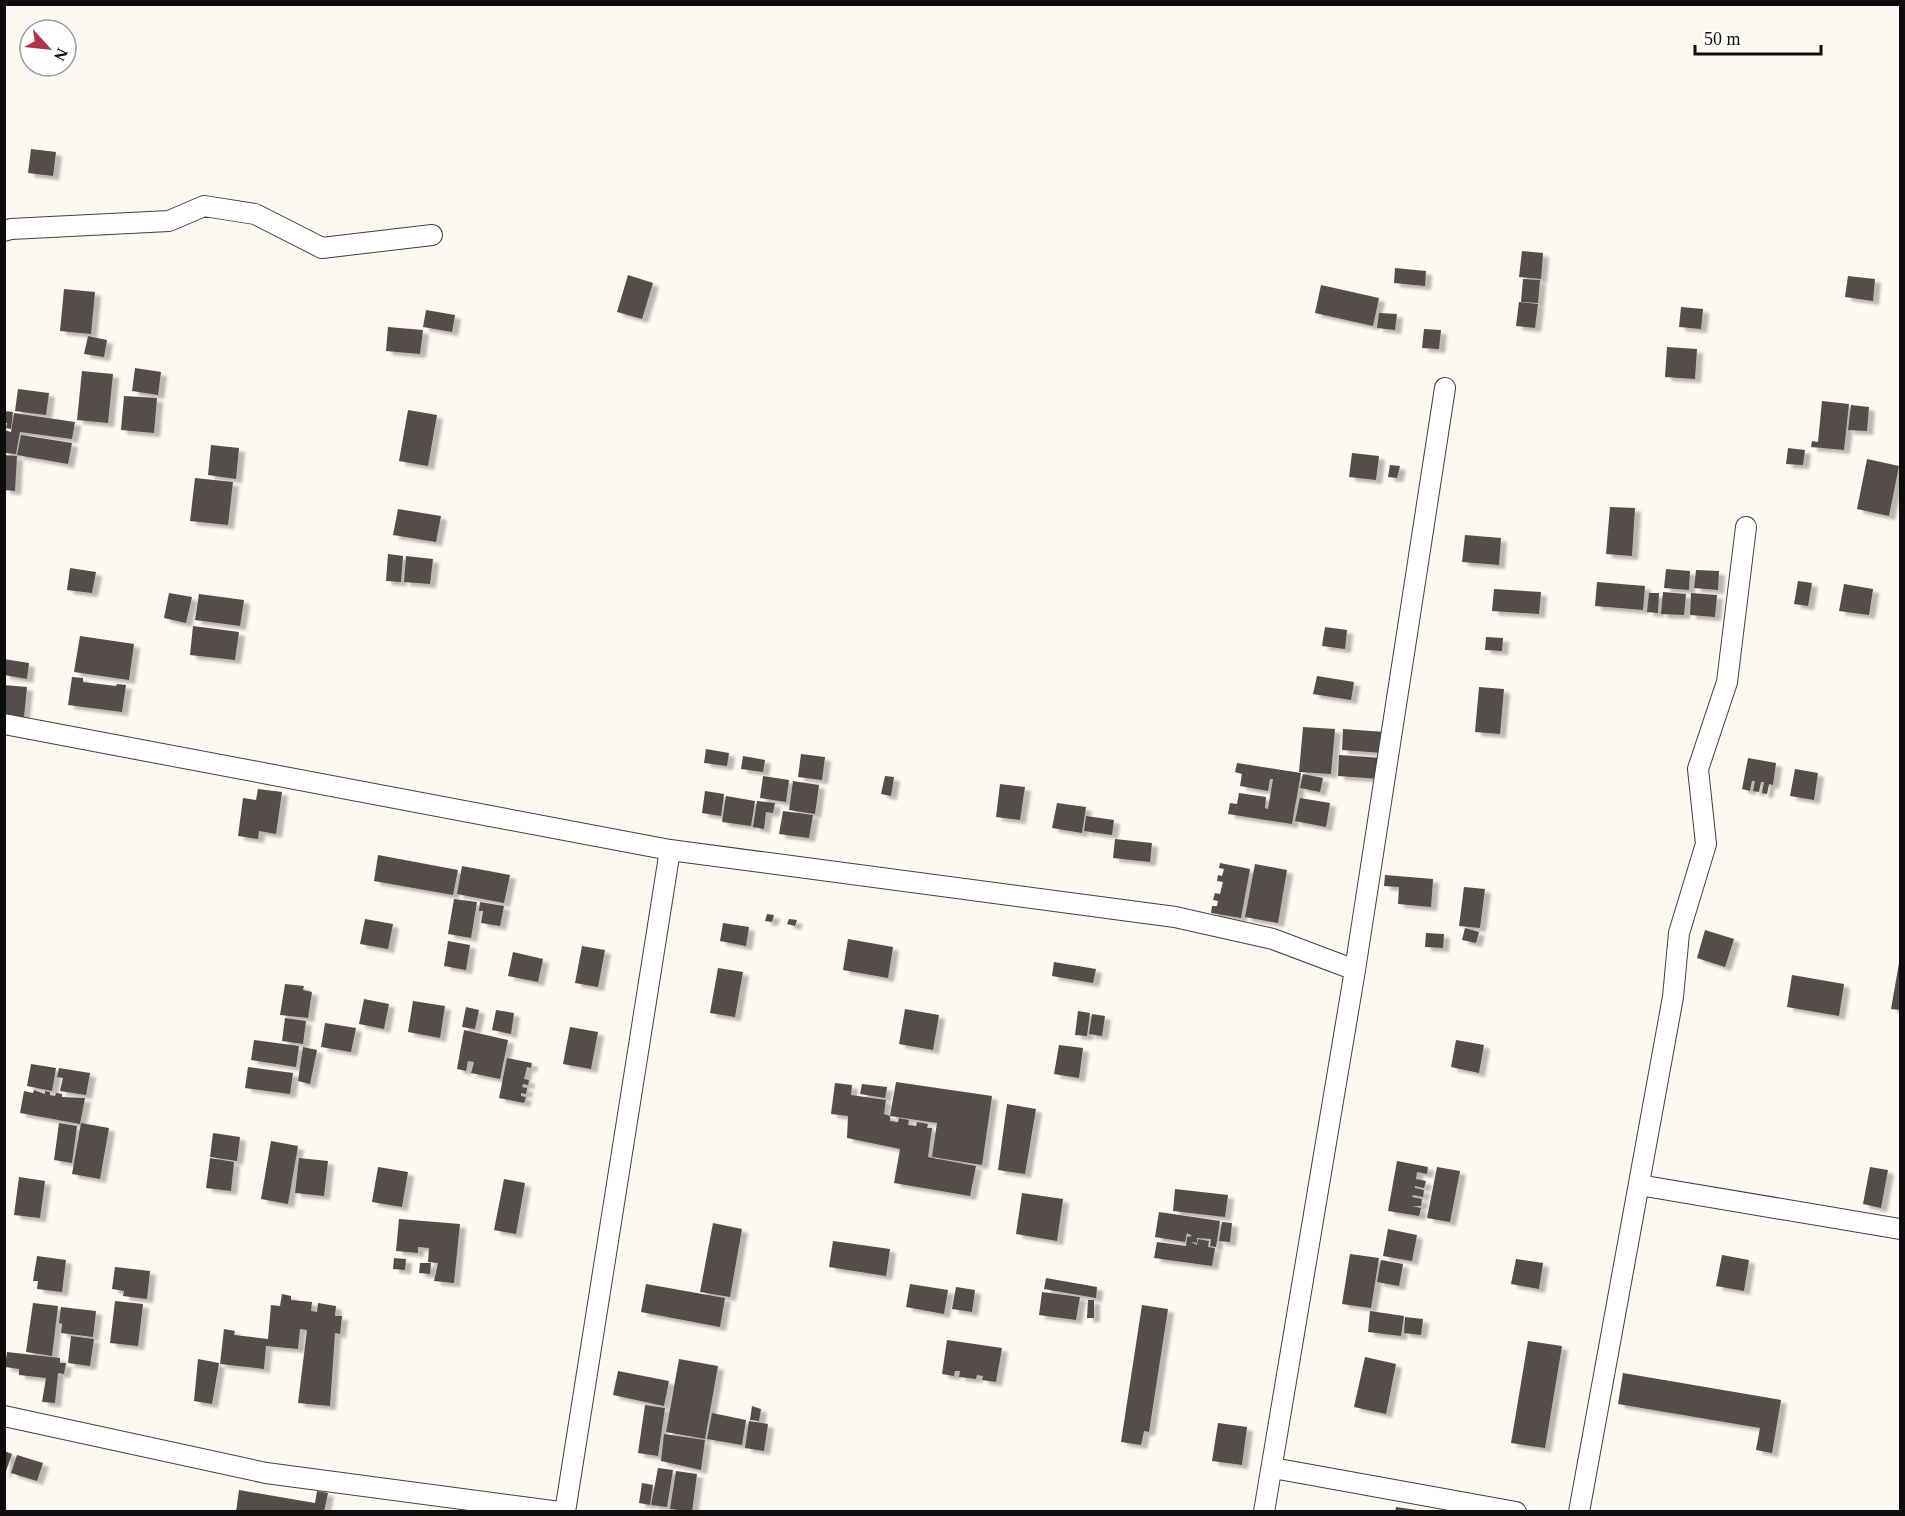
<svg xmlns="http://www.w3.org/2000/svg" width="1905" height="1516" font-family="'Times New Roman',serif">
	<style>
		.building { fill: #554d4b; filter: url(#shadow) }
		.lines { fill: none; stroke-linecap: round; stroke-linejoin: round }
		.minor-casing { stroke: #404040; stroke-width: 22 }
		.minor { stroke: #fff; stroke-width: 20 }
	</style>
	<defs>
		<filter id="shadow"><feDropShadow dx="6" dy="4" stdDeviation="1.5" flood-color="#0004"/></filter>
	</defs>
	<rect width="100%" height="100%" fill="#fdf8f0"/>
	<path class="building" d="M31,149L56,152L53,176L28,173Z
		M1522,251L1543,253L1541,279L1519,277Z
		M1395,268L1426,271L1425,286L1394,283Z
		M628,275L653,283L642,319L617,312Z
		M1848,276L1875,279L1873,301L1845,297Z
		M1523,279L1540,280L1538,303L1521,302Z
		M1321,285L1379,298L1373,326L1315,313Z
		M64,289L95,292L91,334L60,331Z
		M1519,302L1538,304L1535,328L1516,326Z
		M1681,307L1703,309L1701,329L1679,327Z
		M426,310L455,315L452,332L423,327Z
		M1379,313L1397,314L1395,330L1377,328Z
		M388,327L423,330L420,354L386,351Z
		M1424,329L1441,330L1439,349L1422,348Z
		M88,336L107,340L104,357L84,354Z
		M1667,347L1697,349L1695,379L1665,377Z
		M135,368L161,372L158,395L132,391Z
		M82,371L113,374L108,423L77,420Z
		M18,389L49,393L46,415L15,411Z
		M124,396L157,398L154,433L121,430Z
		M1822,401L1849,404L1844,450L1811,447L1812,441L1818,442Z
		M1851,405L1869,407L1867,431L1848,430Z
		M408,410L437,415L428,466L399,461Z
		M4,411L13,412L11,429L6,428L7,423H4Z
		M14,413L75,422L72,439L20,432L16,454L4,453V430L11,432Z
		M21,435L72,443L68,464L17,455Z
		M211,445L239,448L236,479L208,475Z
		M1788,448L1805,450L1803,465L1786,464Z
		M1352,453L1379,456L1376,480L1349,477Z
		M4,455L17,456L15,491L4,490Z
		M1867,459L1899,466L1889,516L1857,509Z
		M1390,465L1400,466L1397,478L1388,477Z
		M195,478L233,482L228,525L190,521Z
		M1610,507L1635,508L1632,556L1606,554Z
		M398,509L441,516L436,542L393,535Z
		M1465,535L1501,538L1499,565L1462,562Z
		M388,554L403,556L401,582L386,581Z
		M406,556L433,559L430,584L404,582Z
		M70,568L96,572L92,593L67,590Z
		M1666,569L1690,571L1689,590L1664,588Z
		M1696,570L1719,571L1718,590L1694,588Z
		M1798,581L1812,583L1808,606L1794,604Z
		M1597,582L1645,586L1643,610L1595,606Z
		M1844,584L1873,589L1869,615L1839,611Z
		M1494,589L1541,592L1539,614L1492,611Z
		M1663,592L1686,594L1684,615L1661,614Z
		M169,593L192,597L186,623L164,618Z
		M1649,593H1659L1658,613L1647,612Z
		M1691,593L1717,595L1715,617L1690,615Z
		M199,594L244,600L240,626L195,620Z
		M193,626L239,632L235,660L190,655Z
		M1325,627L1347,630L1345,649L1322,646Z
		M80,636L134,644L129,680L74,672Z
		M1486,637L1503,638L1502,651L1485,650Z
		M4,659L29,663L27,679L4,675Z
		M1317,676L1354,682L1351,700L1313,694Z
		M72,677L83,678V682L116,686L117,684L126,685L122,712L68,705Z
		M4,685L27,687L24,717L4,715Z
		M1479,687L1504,689L1500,734L1475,732Z
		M1303,727L1335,729L1331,774L1299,772Z
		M1343,729L1385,732L1383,753L1342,750Z
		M706,749L729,753L727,766L704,763Z
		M801,754L825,757L822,780L798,777Z
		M1339,755L1382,758L1380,779L1338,776Z
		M743,756L765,760L763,772L741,769Z
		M1748,758L1776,763L1773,785L1769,784L1767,794L1762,793L1764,782H1761L1759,792L1753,791L1755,781H1752L1750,791L1742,789Z
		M1237,763L1301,773L1292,824L1228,814L1230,803L1237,804L1239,793L1266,797L1265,808L1268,809L1273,779H1270L1268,791L1240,786L1242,774L1235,772Z
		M1795,769L1818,773L1814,800L1790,796Z
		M1303,774L1323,778L1320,792L1300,788Z
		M763,776L789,780L786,802L760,798Z
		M885,776L894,777L891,796L881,794Z
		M793,781L819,785L815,814L789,810Z
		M1000,784L1025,787L1020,820L996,817Z
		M258,789L282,792L276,834L259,831L258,839L238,836L243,798L256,800Z
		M705,791L724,794L721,816L702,813Z
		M726,796L755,801L751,826L722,822Z
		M1300,798L1330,803L1326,827L1295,821Z
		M757,801L775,803L773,813L766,812L764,829L753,827Z
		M1057,803L1086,807L1082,833L1052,828Z
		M783,811L813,815L809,838L779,834Z
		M1086,816L1114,820L1112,835L1084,831Z
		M1115,839L1152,843L1150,862L1113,858Z
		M378,855L458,870L453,895L374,881Z
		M1220,863L1250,869L1241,918L1211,913L1212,906H1217L1218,901L1213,900L1215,893L1220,894L1223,882L1217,881L1218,875L1222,876L1224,869L1219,868Z
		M1255,864L1287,870L1278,923L1245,917Z
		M462,866L510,875L504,903L457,894Z
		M1385,875L1433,879L1431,907L1398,904L1399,887L1384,886Z
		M1464,887L1485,889L1480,928L1459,926Z
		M454,899L477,902L471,938L448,934Z
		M480,902L504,906L500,926L481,923L483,911H479Z
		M767,914L774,915L772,922L765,921Z
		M365,919L393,924L388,949L360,944Z
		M789,919L797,920L795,926L787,924Z
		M723,923L749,927L746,946L720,941Z
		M1465,928L1479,932L1476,943L1462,940Z
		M1705,930L1734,939L1725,967L1697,958Z
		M1426,933L1444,934L1443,948L1425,947Z
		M848,939L893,947L888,978L843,970Z
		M448,941L470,945L466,970L444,966Z
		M582,946L605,950L598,987L575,983Z
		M513,952L543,959L538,982L508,976Z
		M1054,962L1096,969L1093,983L1052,976Z
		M1899,963H1900V1010L1891,1009Z
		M718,968L743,972L735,1017L710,1013Z
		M1792,975L1844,984L1839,1016L1787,1007Z
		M285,984L304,986L303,990L312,992L308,1018L280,1015Z
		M364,999L389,1004L384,1029L359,1024Z
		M413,1001L445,1006L440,1038L408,1032Z
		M466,1007L479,1010L475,1029L462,1027Z
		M905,1009L939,1015L933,1050L899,1044Z
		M496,1010L514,1013L511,1034L492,1030Z
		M1078,1011L1090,1013L1087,1036L1075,1035Z
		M1092,1014L1105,1016L1102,1036L1089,1034Z
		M285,1018L306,1021L303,1044L282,1041Z
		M325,1023L356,1028L351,1052L321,1047Z
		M570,1027L598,1032L591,1069L563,1064Z
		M464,1030L508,1040L500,1079L471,1073L474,1062L468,1061L466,1071L457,1069Z
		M254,1040L299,1046L296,1067L251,1060Z
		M1456,1040L1484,1045L1479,1073L1451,1067Z
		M1059,1045L1083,1048L1079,1078L1054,1074Z
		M303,1047L317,1050L310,1084L298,1081Z
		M507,1058L532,1063L531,1068L527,1067L524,1079L529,1080L528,1085L523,1084L522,1087L527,1088L526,1094L521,1093V1096L526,1097L524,1103L499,1098Z
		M31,1064L56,1068L52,1091L27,1086Z
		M248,1067L293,1073L290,1094L245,1088Z
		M59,1068L90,1073L86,1095L60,1091L63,1078L57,1077Z
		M896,1082L992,1096L982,1165L932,1157L937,1123L890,1116Z
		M835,1083L852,1085L851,1095L886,1100L884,1114L890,1116V1121L898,1122L899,1118L909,1120L908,1125L916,1126L917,1122L928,1124L927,1128H932L928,1157L976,1166L970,1196L894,1183L900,1149L847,1138L848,1116L831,1114Z
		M862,1084L887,1087L885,1098L860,1094Z
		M34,1090L45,1094V1091L50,1092V1095L55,1096L56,1093L62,1094V1097L85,1098L80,1124L20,1113L24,1091L33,1093Z
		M1007,1104L1036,1109L1025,1174L998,1170Z
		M59,1123L77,1126L72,1163L54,1160Z
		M81,1123L109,1128L100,1179L72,1174Z
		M213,1133L240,1137L237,1161L210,1157Z
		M271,1141L298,1146L288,1204L261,1199Z
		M210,1158L234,1162L231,1191L206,1188Z
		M299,1158L328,1161L324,1196L295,1193Z
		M1397,1161L1428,1167L1427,1174L1417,1172L1416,1179L1426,1181L1424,1188L1415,1186V1188L1424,1190L1423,1197L1413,1195L1412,1197L1422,1199L1421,1206H1412L1421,1208L1419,1216L1388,1211Z
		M378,1167L408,1172L402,1207L372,1202Z
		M1437,1167L1460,1171L1450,1222L1427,1218Z
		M1870,1167L1888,1170L1881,1208L1863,1204Z
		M19,1177L45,1181L40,1218L14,1215Z
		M504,1179L525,1183L516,1234L494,1230Z
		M1175,1189L1228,1195L1225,1217L1173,1211Z
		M1022,1193L1063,1199L1057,1241L1016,1234Z
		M1159,1212L1220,1221L1216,1247L1210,1246L1211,1239L1197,1238V1243L1191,1242L1197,1245L1198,1239L1209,1241L1208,1247L1215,1248L1212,1266L1154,1258L1157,1242L1186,1246L1187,1237L1192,1236L1187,1233L1185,1242L1155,1237Z
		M399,1219L460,1224L454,1283L434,1281L438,1263L428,1262L429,1248L418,1247V1253L396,1251Z
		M1222,1222L1232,1223L1230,1242L1219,1241Z
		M713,1223L742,1229L730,1297L700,1292Z
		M1388,1229L1417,1235L1412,1261L1383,1256Z
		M833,1241L890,1249L886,1276L829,1267Z
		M1350,1254L1379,1258L1371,1308L1342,1304Z
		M1722,1255L1749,1260L1744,1291L1716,1286Z
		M37,1256L66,1260L62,1292L37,1289L38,1281H33Z
		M394,1258L406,1259L405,1270L393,1269Z
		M1516,1259L1543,1263L1539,1289L1511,1284Z
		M1381,1260L1403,1264L1399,1286L1377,1282Z
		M420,1263H431L430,1274L419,1273Z
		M115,1267L150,1271L147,1299L123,1296L124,1291L112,1289Z
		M1046,1278L1097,1287L1096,1298L1044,1289Z
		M646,1284L725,1298L720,1327L641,1312Z
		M910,1284L948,1290L944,1314L906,1307Z
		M956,1287L975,1290L972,1312L952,1309Z
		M1042,1292L1080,1297L1076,1320L1039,1315Z
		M282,1294L291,1296V1300L312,1302L311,1311L317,1312L318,1303L336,1306L335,1316H342L340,1334L335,1333L330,1406L298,1403L307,1330L300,1329L298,1349L266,1346L264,1369L220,1364L224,1329L235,1331L234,1335L268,1339L271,1305L280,1306Z
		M1088,1300H1094V1318H1087Z
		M115,1301L143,1304L138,1346L110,1343Z
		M33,1303L58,1306L52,1356L26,1352Z
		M1142,1305L1168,1309L1149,1432L1144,1431L1141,1445L1121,1442Z
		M61,1307L96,1311L93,1337L61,1333L62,1324L59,1323Z
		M1370,1311L1404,1316L1401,1336L1368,1332Z
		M1405,1317L1423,1319L1421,1335L1404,1333Z
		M71,1336L94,1339L90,1366L68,1363Z
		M947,1340L1002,1348L996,1382L982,1380L983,1376L977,1375L976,1379L959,1377L960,1371H955L954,1376L942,1374Z
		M1528,1341L1562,1346L1545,1448L1511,1443Z
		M7,1352L60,1358V1363H66L64,1374L58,1373L55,1403L42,1402L46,1378L19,1375V1369L5,1367Z
		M1365,1357L1396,1364L1386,1414L1354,1407Z
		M198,1359L219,1363L212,1404L194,1401Z
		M679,1359L718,1366L705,1439L666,1432Z
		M618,1371L669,1381L664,1406L613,1395Z
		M1623,1373L1781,1400L1772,1453L1756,1450L1760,1428L1618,1404Z
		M645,1405L665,1408L658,1456L638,1453Z
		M752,1406L761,1409L759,1421L750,1420Z
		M712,1413L746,1420L742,1445L707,1439Z
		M749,1421L768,1424L764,1451L745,1448Z
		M1218,1423L1247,1427L1242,1465L1212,1461Z
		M664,1434L705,1440L701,1470L661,1461Z
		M4,1451L12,1454L5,1474H4Z
		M17,1455L43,1463L37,1481L11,1473Z
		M658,1468L673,1470L667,1507L651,1505Z
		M676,1471L697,1474L692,1512L670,1509Z
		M642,1483L653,1485L650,1505L639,1503Z
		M239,1490L315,1503L317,1491L328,1493L324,1512H236Z
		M1396,1507L1417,1510V1512H1395Z"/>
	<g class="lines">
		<defs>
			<path id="minor" d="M4,231L11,229L169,221L204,206L255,214L322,248L432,235
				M4,724L670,850L1175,917L1273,939L1355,970
				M1639,1185L1900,1229
				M4,1416L266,1473L560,1512
				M1273,1468L1516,1512
				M565,1512L670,850
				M1264,1512L1355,970L1445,388
				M1579,1512L1673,997L1679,933L1706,844L1698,769L1727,682L1746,527"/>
		</defs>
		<use href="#minor" class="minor-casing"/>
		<use href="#minor" class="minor"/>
	</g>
	<rect width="1905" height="1516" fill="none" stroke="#0d0d0d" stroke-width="12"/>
	<g transform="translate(48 48) rotate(117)"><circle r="28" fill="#ffffff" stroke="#9e9e9e" stroke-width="1.5"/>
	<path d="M0-4.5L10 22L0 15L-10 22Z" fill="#ac374d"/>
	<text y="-9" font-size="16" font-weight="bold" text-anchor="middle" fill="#0d0d0d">N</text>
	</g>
	<path d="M1695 45v9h126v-9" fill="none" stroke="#0d0d0d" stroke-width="3"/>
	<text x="1704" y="45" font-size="18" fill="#0d0d0d" stroke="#ffffff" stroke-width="4.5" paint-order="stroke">50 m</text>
</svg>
